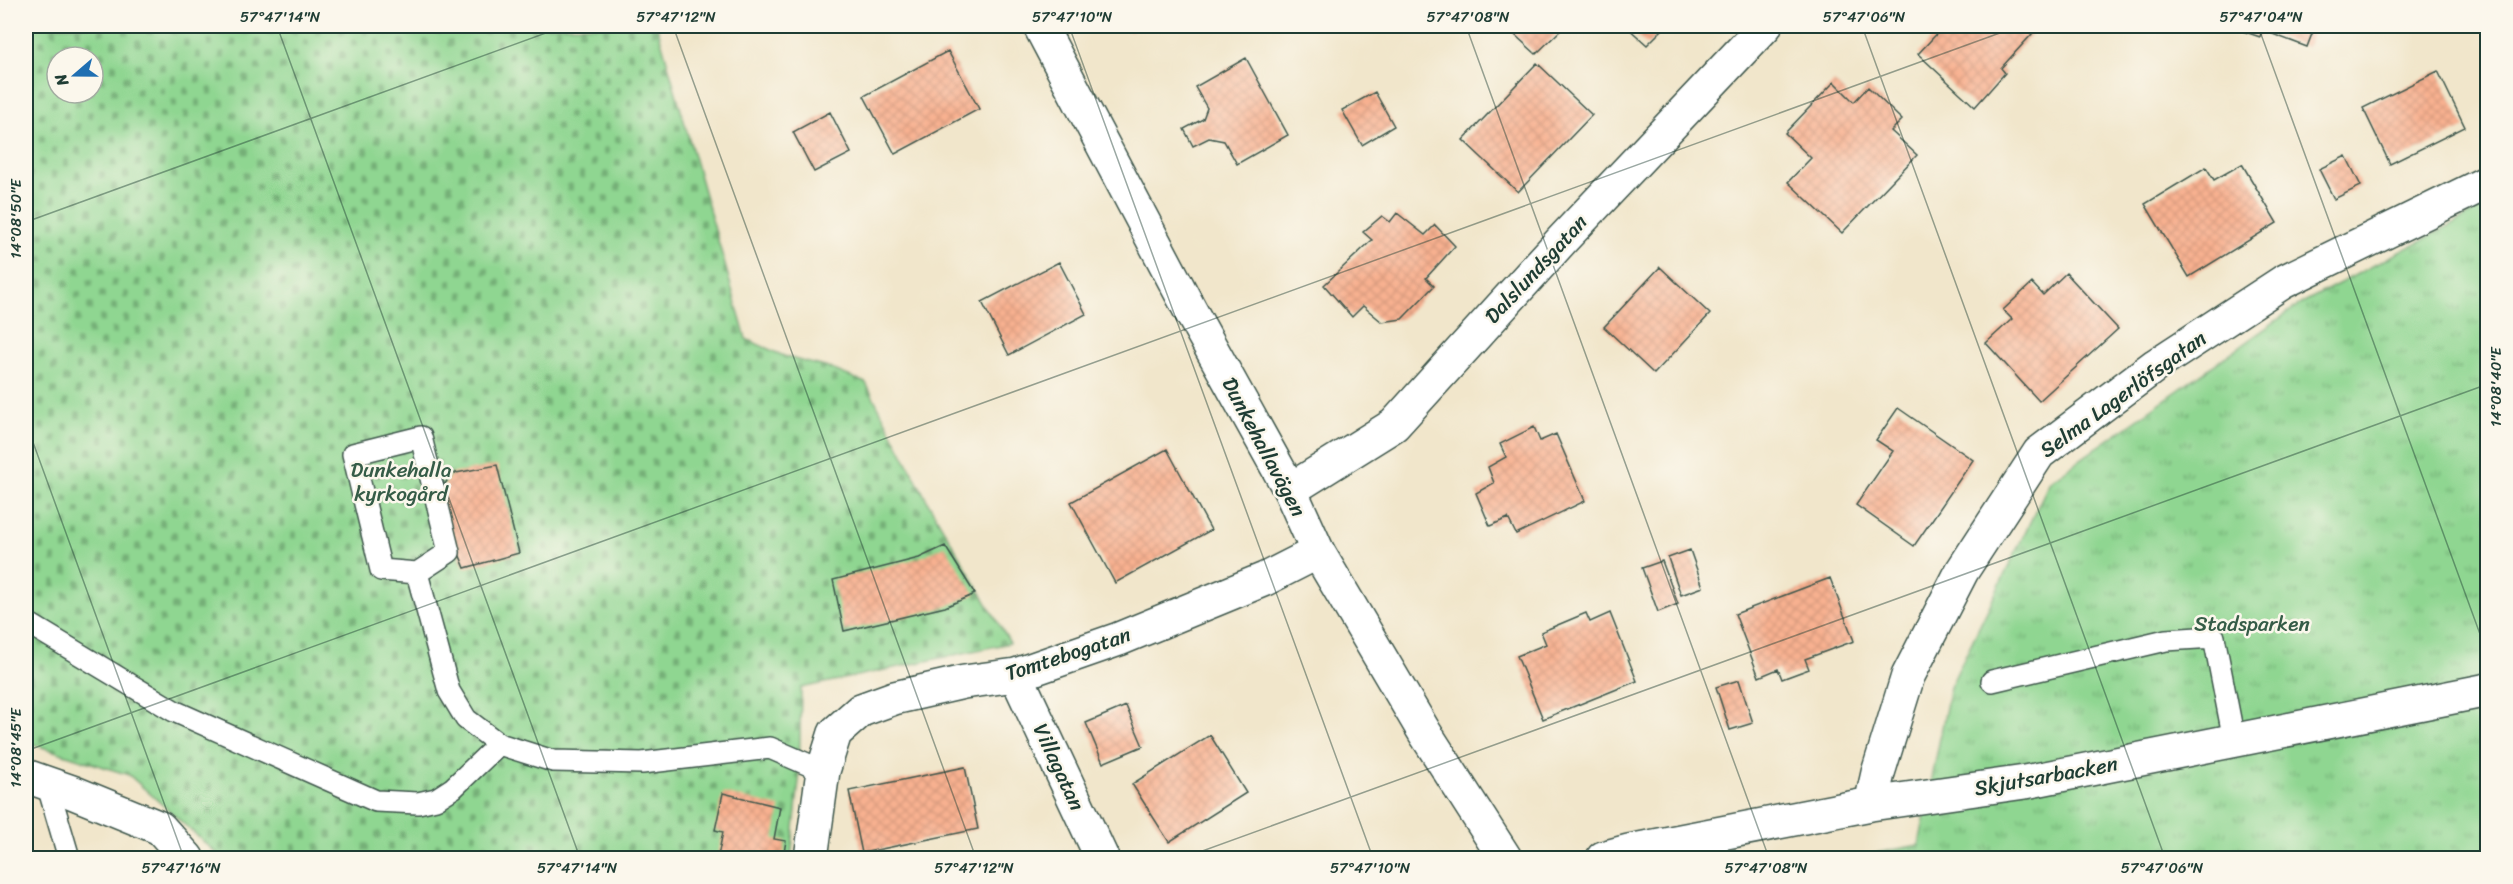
<svg xmlns="http://www.w3.org/2000/svg" width="2513" height="884" font-family="Sriracha,sans-serif">
	<style>
		.cemetery { fill: url(#cemetery-stones); stroke: #578a62; stroke-width: 1.5; fill-rule: evenodd }
		.park { fill: url(#park-tufts); stroke: #578a62; stroke-width: 1.5 }
		.building { fill: url(#building-cross-hatch) }
		.lines { fill: none; stroke-linecap: round; stroke-linejoin: round }
		.service-casing { stroke: #3e564b; stroke-width: 24 }
		.minor-casing { stroke: #3e564b; stroke-width: 36 }
		.tertiary-casing { stroke: #3e564b; stroke-width: 36 }
		.service { stroke: #fff; stroke-width: 21 }
		.minor { stroke: #fff; stroke-width: 33 }
		.tertiary { stroke: #fff; stroke-width: 33 }
		.ticks { fill: none; stroke: #1f3d34; stroke-width: 1.5; stroke-opacity: 0.45 }
		.labels { text-anchor: middle; dominant-baseline: central; stroke-width: 5; stroke-linejoin: round; paint-order: stroke }
		.street-label { font-size: 21px; fill: #1f3d34; stroke: #fbf7ec }
		.park-label { font-size: 21px; fill: #355c47; stroke: #fbf7ec }
		.neatline { fill: none; stroke: #1f3d34; stroke-width: 2 }
		.ticks-label { font-size: 15px; text-anchor: middle; fill: #1f3d34 }
	</style>
	<defs>
		<pattern id="cemetery-stones" width="16" height="16" patternUnits="userSpaceOnUse" patternTransform="scale(1.5)"><rect width="16" height="16" fill="#8fd691"/><path d="M2 7V4a2 2 0 0 1 4 0v3zM10 15v-3a2 2 0 0 1 4 0v3z" fill="#74af77"/></pattern>
		<pattern id="park-tufts" width="24" height="20" patternUnits="userSpaceOnUse" patternTransform="scale(1.5)"><rect width="24" height="20" fill="#8fd691"/><path d="M3 7l-1-3M5 7V3M7 7l1-3M15 17l-1-3M17 17v-4M19 17l1-3" fill="none" stroke="#74af77"/></pattern>
		<pattern id="building-cross-hatch" width="8" height="8" patternUnits="userSpaceOnUse" patternTransform="scale(1.5)"><rect width="8" height="8" fill="#f8b190"/><path d="M0 0l8 8M0 8l8-8" fill="none" stroke="#d4997d"/></pattern>
	</defs>
	<rect width="100%" height="100%" fill="#fbf7ec"/>
	<filter id="ink" filterUnits="userSpaceOnUse"><feTurbulence type="fractalNoise" baseFrequency=".0167" numOctaves="2"/><feDisplacementMap in="SourceGraphic" scale="12" xChannelSelector="R" yChannelSelector="G"/><feConvolveMatrix kernelMatrix="1 2 1 2 8 2 1 2 1" color-interpolation-filters="sRGB"/></filter>
	<filter id="wash" filterUnits="userSpaceOnUse"><feTurbulence type="fractalNoise" baseFrequency=".008" numOctaves="4" result="noise"/><feDisplacementMap in="SourceGraphic" scale="24" xChannelSelector="R" yChannelSelector="G"/><feGaussianBlur stdDeviation="1.35" result="paint"/><feColorMatrix in="noise" values="0 0 0 0 0 0 0 0 0 0 0 0 0 0 0 0 0 1.4 0 .05"/><feComposite in="paint" operator="in"/></filter>
	<g filter="url(#wash)">
		<rect width="100%" height="100%" fill="#f1e6cb"/>
		<path class="cemetery" d="M26,26H657L746,339L786,357L829,368L866,383L930,506L1010,643L801,688L799,780L791,858H222L129,775L26,742ZM57,57H93V93H57Z"/>
		<path class="park" d="M2487,206V858H1850L1919,845L1950,687L2050,481L2300,304Z"/>
		<g id="blocks">
			<path class="building" d="M1126,26H1141L1129,32Z
				M1505,26H1565L1536,54Z
				M1626,26H1666L1647,45Z
				M1944,26H2022L2032,34L2001,68L2005,73L1975,107L1918,54Z
				M2228,26H2315L2307,47L2262,30L2260,37Z
				M948,51L979,109L895,154L864,96Z
				M1246,58L1288,135L1237,164L1224,141L1209,138L1193,146L1184,129L1203,119L1207,108L1195,87Z
				M1537,63L1592,115L1518,192L1463,140Z
				M2438,71L2465,127L2390,164L2363,108Z
				M1834,82L1854,102L1868,87L1902,120L1891,131L1917,155L1842,233L1788,182L1811,158L1785,133Z
				M1375,92L1394,126L1362,145L1342,110Z
				M830,112L851,153L814,172L793,132Z
				M2346,156L2361,186L2334,199L2319,169Z
				M2242,164L2277,223L2189,277L2145,204L2206,167L2214,180Z
				M1397,213L1425,235L1435,225L1455,246L1426,278L1434,286L1402,319L1382,322L1363,306L1352,317L1324,285L1372,240L1363,232L1382,216L1390,222Z
				M1059,262L1086,314L1009,355L982,302Z
				M1660,267L1710,314L1654,374L1604,327Z
				M2066,273L2118,329L2039,401L1986,343L2012,319L2003,310L2032,283L2043,295Z
				M1898,408L1973,460L1914,546L1856,505L1893,451L1876,440Z
				M1534,427L1540,441L1556,434L1585,501L1516,534L1508,518L1490,526L1476,493L1494,483L1488,467L1506,457L1500,444Z
				M1167,449L1211,530L1115,583L1071,502Z
				M497,465L519,553L465,568L436,499L451,474Z
				M945,546L975,594L945,607L844,631L833,580L919,558Z
				M1690,550L1703,587L1681,595L1668,558Z
				M1662,561L1678,604L1658,612L1642,568Z
				M1830,578L1854,641L1805,659L1809,669L1782,679L1778,669L1759,677L1735,614Z
				M1586,613L1590,622L1610,613L1637,681L1543,719L1517,656L1546,644L1541,632Z
				M1739,680L1753,723L1730,730L1716,687Z
				M1126,706L1143,746L1103,763L1086,723Z
				M1210,735L1246,793L1169,842L1132,784Z
				M965,767L978,829L862,853L849,791Z
				M723,793L780,807L774,839L786,841L783,858H727L718,856L723,832L715,830Z"/>
		</g>
	</g>
	<g filter="url(#ink)">
		<use href="#blocks" fill-opacity="0" stroke="#3e564b" stroke-width="1.5"/>
		<g class="lines">
			<defs>
				<path id="service" d="M417,573L381,570L353,454L421,437L449,552L417,573L449,691L466,719L499,744L553,761L642,763L770,748L823,771
					M26,622L174,711L376,801L418,803L436,799L453,788L499,744
					M1992,681L2166,640L2214,637L2234,740
					M47,783L69,858"/>
				<path id="minor" d="M1290,490L1394,425L1563,239L1765,26
					M1016,675L1102,858
					M26,776L72,792L160,828L187,858
					M1871,804L1878,773L1908,676L1962,571L2039,453L2156,365L2283,282L2488,182
					M811,858L823,771L835,733L861,710L894,698L964,682L1016,675L1119,639L1265,579L1318,552
					M1603,858L1629,851L1871,804L2025,782L2488,690"/>
				<path id="tertiary" d="M1040,26L1190,310L1290,490L1318,552L1425,733L1505,858"/>
			</defs>
			<use href="#service" class="service-casing"/>
			<use href="#minor" class="minor-casing"/>
			<use href="#tertiary" class="tertiary-casing"/>
			<use href="#service" class="service"/>
			<use href="#minor" class="minor"/>
			<use href="#tertiary" class="tertiary"/>
		</g>
	</g>
	<path class="ticks" d="M277,26L580,858M673,26L976,858M1069,26L1373,858M1466,26L1769,858M1862,26L2165,858M2258,26L2488,656M26,222L565,26M26,423L184,858M26,751L2019,26M1183,858L2488,384"/>
	<g class="labels">
		<g class="street-label">
			<text transform="translate(1536 269) rotate(-47)">Dalslundsgatan</text>
			<text transform="translate(2123 394) rotate(-36)">Selma Lagerlöfsgatan</text>
			<text transform="translate(1264 447) rotate(62)">Dunkehallavägen</text>
			<text transform="translate(1068 654) rotate(-18)">Tomtebogatan</text>
			<text transform="translate(1059 767) rotate(65)">Villagatan</text>
			<text transform="translate(2046 776) rotate(-10)">Skjutsarbacken</text>
		</g>
		<g class="park-label">
			<text x="401" y="470">Dunkehalla<tspan x="401" dy="24">kyrkogård</tspan></text>
			<text x="2252" y="624">Stadsparken</text>
		</g>
	</g>
	<rect width="2513" height="884" fill="none" stroke="#fbf7ec" stroke-width="66"/>
	<g transform="translate(75 75) rotate(250)"><circle r="28" fill="#fbf7ec" stroke="#a3ada2" stroke-width="1.5"/>
	<path d="M0-4.5L10 22L0 15L-10 22Z" fill="#1f6fb2"/>
	<text y="-9" font-size="16" font-weight="bold" text-anchor="middle" fill="#1f3d34">N</text>
	</g>
	<rect x="33" y="33" width="2447" height="818" class="neatline"/>
	<g class="ticks-label">
		<text x="280" y="22">57°47'14"N</text>
		<text x="676" y="22">57°47'12"N</text>
		<text x="1072" y="22">57°47'10"N</text>
		<text x="1468" y="22">57°47'08"N</text>
		<text x="1864" y="22">57°47'06"N</text>
		<text x="2261" y="22">57°47'04"N</text>
		<text transform="translate(16 219) rotate(-90)" y="5">14°08'50"E</text>
		<text transform="translate(2496 387) rotate(-90)" y="5">14°08'40"E</text>
		<text transform="translate(16 748) rotate(-90)" y="5">14°08'45"E</text>
		<text x="181" y="873">57°47'16"N</text>
		<text x="577" y="873">57°47'14"N</text>
		<text x="974" y="873">57°47'12"N</text>
		<text x="1370" y="873">57°47'10"N</text>
		<text x="1766" y="873">57°47'08"N</text>
		<text x="2162" y="873">57°47'06"N</text>
	</g>
</svg>
